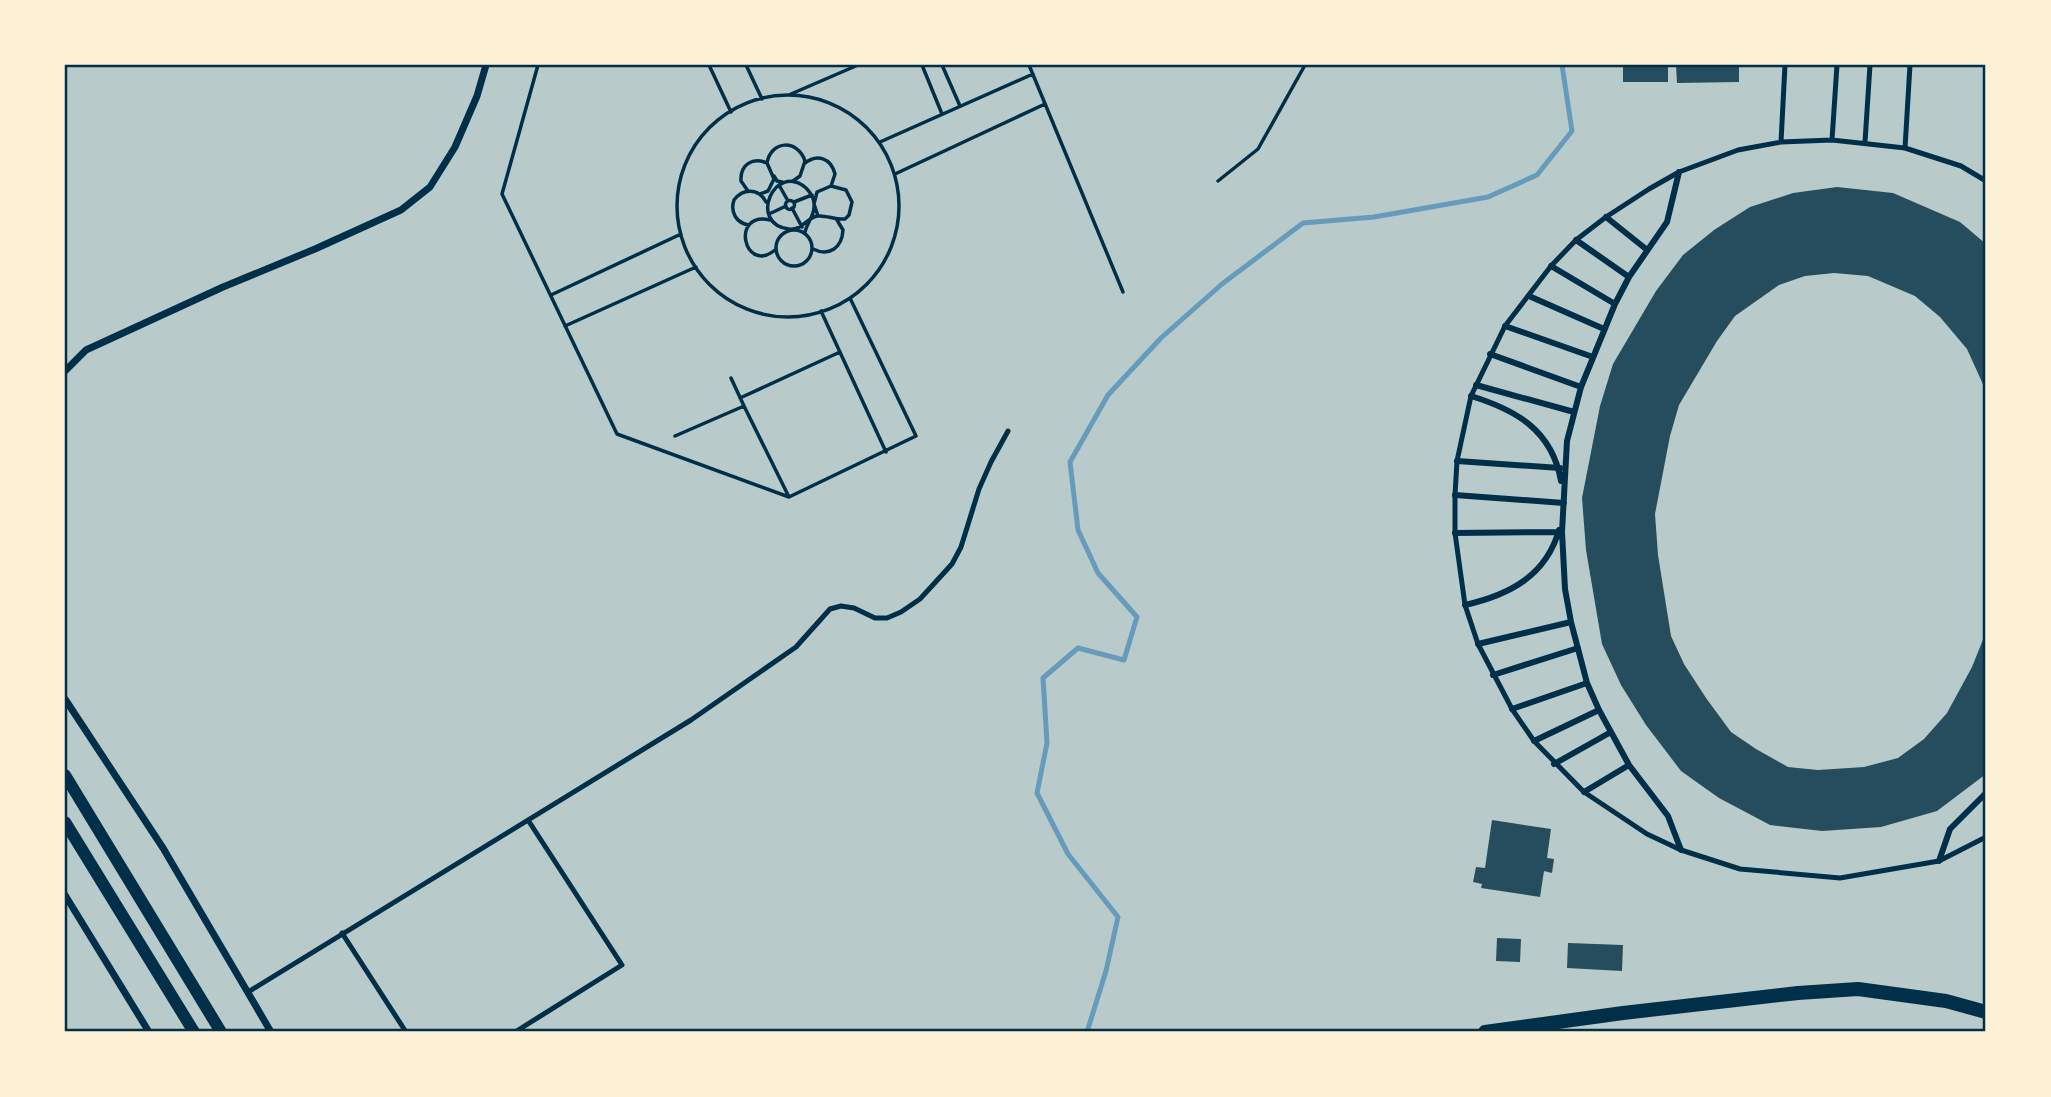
<svg xmlns="http://www.w3.org/2000/svg" width="2051" height="1097" font-family="'Asap Condensed',sans-serif">
	<style>
		.green { fill: #b9caca }
		.lines { fill: none; stroke-linecap: round; stroke-linejoin: round }
		.stream { stroke: #669bbc; stroke-width: 5 }
		.building { fill: #264d5e }
		.path { stroke: #003049; stroke-width: 3.5 }
		.service { stroke: #003049; stroke-width: 5 }
		.pedestrian { stroke: #003049; stroke-width: 6 }
		.minor { stroke: #003049; stroke-width: 7 }
		.tertiary { stroke: #003049; stroke-width: 12 }
		.secondary { stroke: #003049; stroke-width: 14 }
		.neatline { fill: none; stroke: #003049; stroke-width: 2.5 }
	</style>
	<rect width="100%" height="100%" fill="#fdf0d5"/>
	<path class="green" d="M65,65H1986V1032H65Z"/>
	<g class="lines">
		<path class="stream" d="M1087,1032L1106,971L1118,917L1068,854L1037,793L1047,743L1043,678L1078,648L1124,660L1137,617L1098,573L1078,530L1070,462L1108,395L1161,338L1222,284L1303,223L1374,217L1488,197L1537,175L1572,131L1562,65"/>
	</g>
	<path class="building" d="M1623,65H1668V82H1623Z
		M1676,65H1739V82L1677,83Z
		M1837,187L1893,193L1960,222L1986,244V391L1967,349L1940,317L1915,296L1868,276L1834,273L1805,276L1779,285L1735,316L1717,341L1679,405L1670,436L1655,514L1658,555L1671,636L1684,664L1706,698L1731,732L1756,749L1788,767L1818,770L1864,767L1898,758L1924,739L1947,713L1972,667L1986,632V774L1937,811L1881,827L1822,831L1770,825L1719,798L1681,771L1646,725L1621,685L1602,644L1586,550L1582,498L1600,406L1613,364L1656,291L1683,255L1714,230L1750,207L1793,193Z
		M1492,820L1551,829L1547,858L1554,859L1552,873L1544,871L1540,897L1481,888L1482,884L1473,882L1476,867L1485,868Z
		M1497,938L1521,939L1520,962L1496,961Z
		M1568,943L1623,945L1622,971L1567,968Z"/>
	<g class="lines">
		<path class="path" d="M538,65L502,194L617,434L789,497L916,436L850,298
			M709,65L731,112
			M746,65L762,99
			M922,65L942,114
			M942,65L960,106
			M1029,65L1123,292
			M791,94L858,65
			M677 206a111 111 0 1 1 222 0a111 111 0 1 1-222 0Z
			M880,142L1033,74
			M767,163C771,140 798,139 805,161L800,176L793,181
			M804,164C817,153 831,158 835,174L831,186
			M895,174L1045,104
			M774,176L777,181L782,182
			M1218,181L1258,149L1305,65
			M779,185L788,201
			M748,191L741,181C740,164 753,157 767,163L774,179L768,191L760,194
			M785.5 205a4.5 4.5 0 1 1 9 0a4.5 4.5 0 1 1-9 0Z
			M794,202L812,195
			M792,208L802,227
			M769,214L786,206
			M770,220C730,211 744,275 775,250
			M749,225C736,223 730,212 734,200C743,188 759,188 766,202
			M776 248a18 18 0 1 1 36 0a18 18 0 1 1-36 0Z
			M805,232C807,223 814,216 814,207C815,199 811,193 806,188C775,161 747,224 789,229C802,231 807,217 818,216C826,215 836,220 845,219L849,215L852,202L846,190L831,186L817,192L814,204L818,216
			M813,249C829,257 842,248 843,230L837,220
			M551,295L681,234
			M821,311L886,452
			M565,326L696,267
			M731,378L744,406
			M740,398L840,352
			M675,436L744,406L788,495"/>
		<path class="service" d="M1832,140L1837,65
			M1781,142L1785,65
			M1865,142L1870,65
			M1905,148L1910,65
			M1986,181L1961,166L1905,148L1832,140L1781,142L1738,150L1679,172L1649,189L1606,217L1576,240L1551,266L1505,326L1471,396L1457,461L1455,495V533L1465,605L1478,644L1512,709L1534,741L1584,792L1647,834L1681,850L1740,869L1840,878L1939,861L1986,837
			M342,933L406,1032
			M248,992L691,720L796,647L830,609L841,606L854,608L875,618H887L901,612L920,599L952,564L961,547L979,489L991,462L1008,431
			M515,1032L622,965L528,820"/>
		<path class="pedestrian" d="M1679,172L1667,222L1629,277L1615,304L1581,387L1567,441L1562,532L1565,589L1571,622L1587,683L1599,710L1629,765L1668,816L1681,850
			M1606,217L1646,249
			M1576,240L1629,277
			M1551,266L1615,304
			M1529,296L1604,329
			M1505,326L1593,357
			M1490,354L1581,387
			M1476,385L1574,412
			M1471,396C1516,410 1552,430 1561,481
			M1457,461L1560,468
			M1455,495L1564,503
			M1455,533L1560,532
			M1465,605C1509,595 1546,576 1559,530
			M1478,644L1571,622
			M1493,675L1578,648
			M1512,709L1587,683
			M1534,741L1599,710
			M1554,764L1611,732
			M1584,792L1629,765
			M1939,861L1950,829L1986,793"/>
		<path class="minor" d="M65,371L86,350L223,287L315,249L401,210L430,187L455,147L477,96L486,65
			M65,699L163,848L271,1032
			M65,895L149,1032"/>
		<path class="tertiary" d="M65,775L221,1032
			M65,822L194,1032"/>
		<path class="secondary" d="M1485,1032L1623,1013L1798,993L1858,989L1946,1001L1986,1012"/>
	</g>
	<rect width="2051" height="1097" fill="none" stroke="#fdf0d5" stroke-width="133"/>
	<rect x="66" y="66" width="1918" height="964" class="neatline"/>
</svg>
